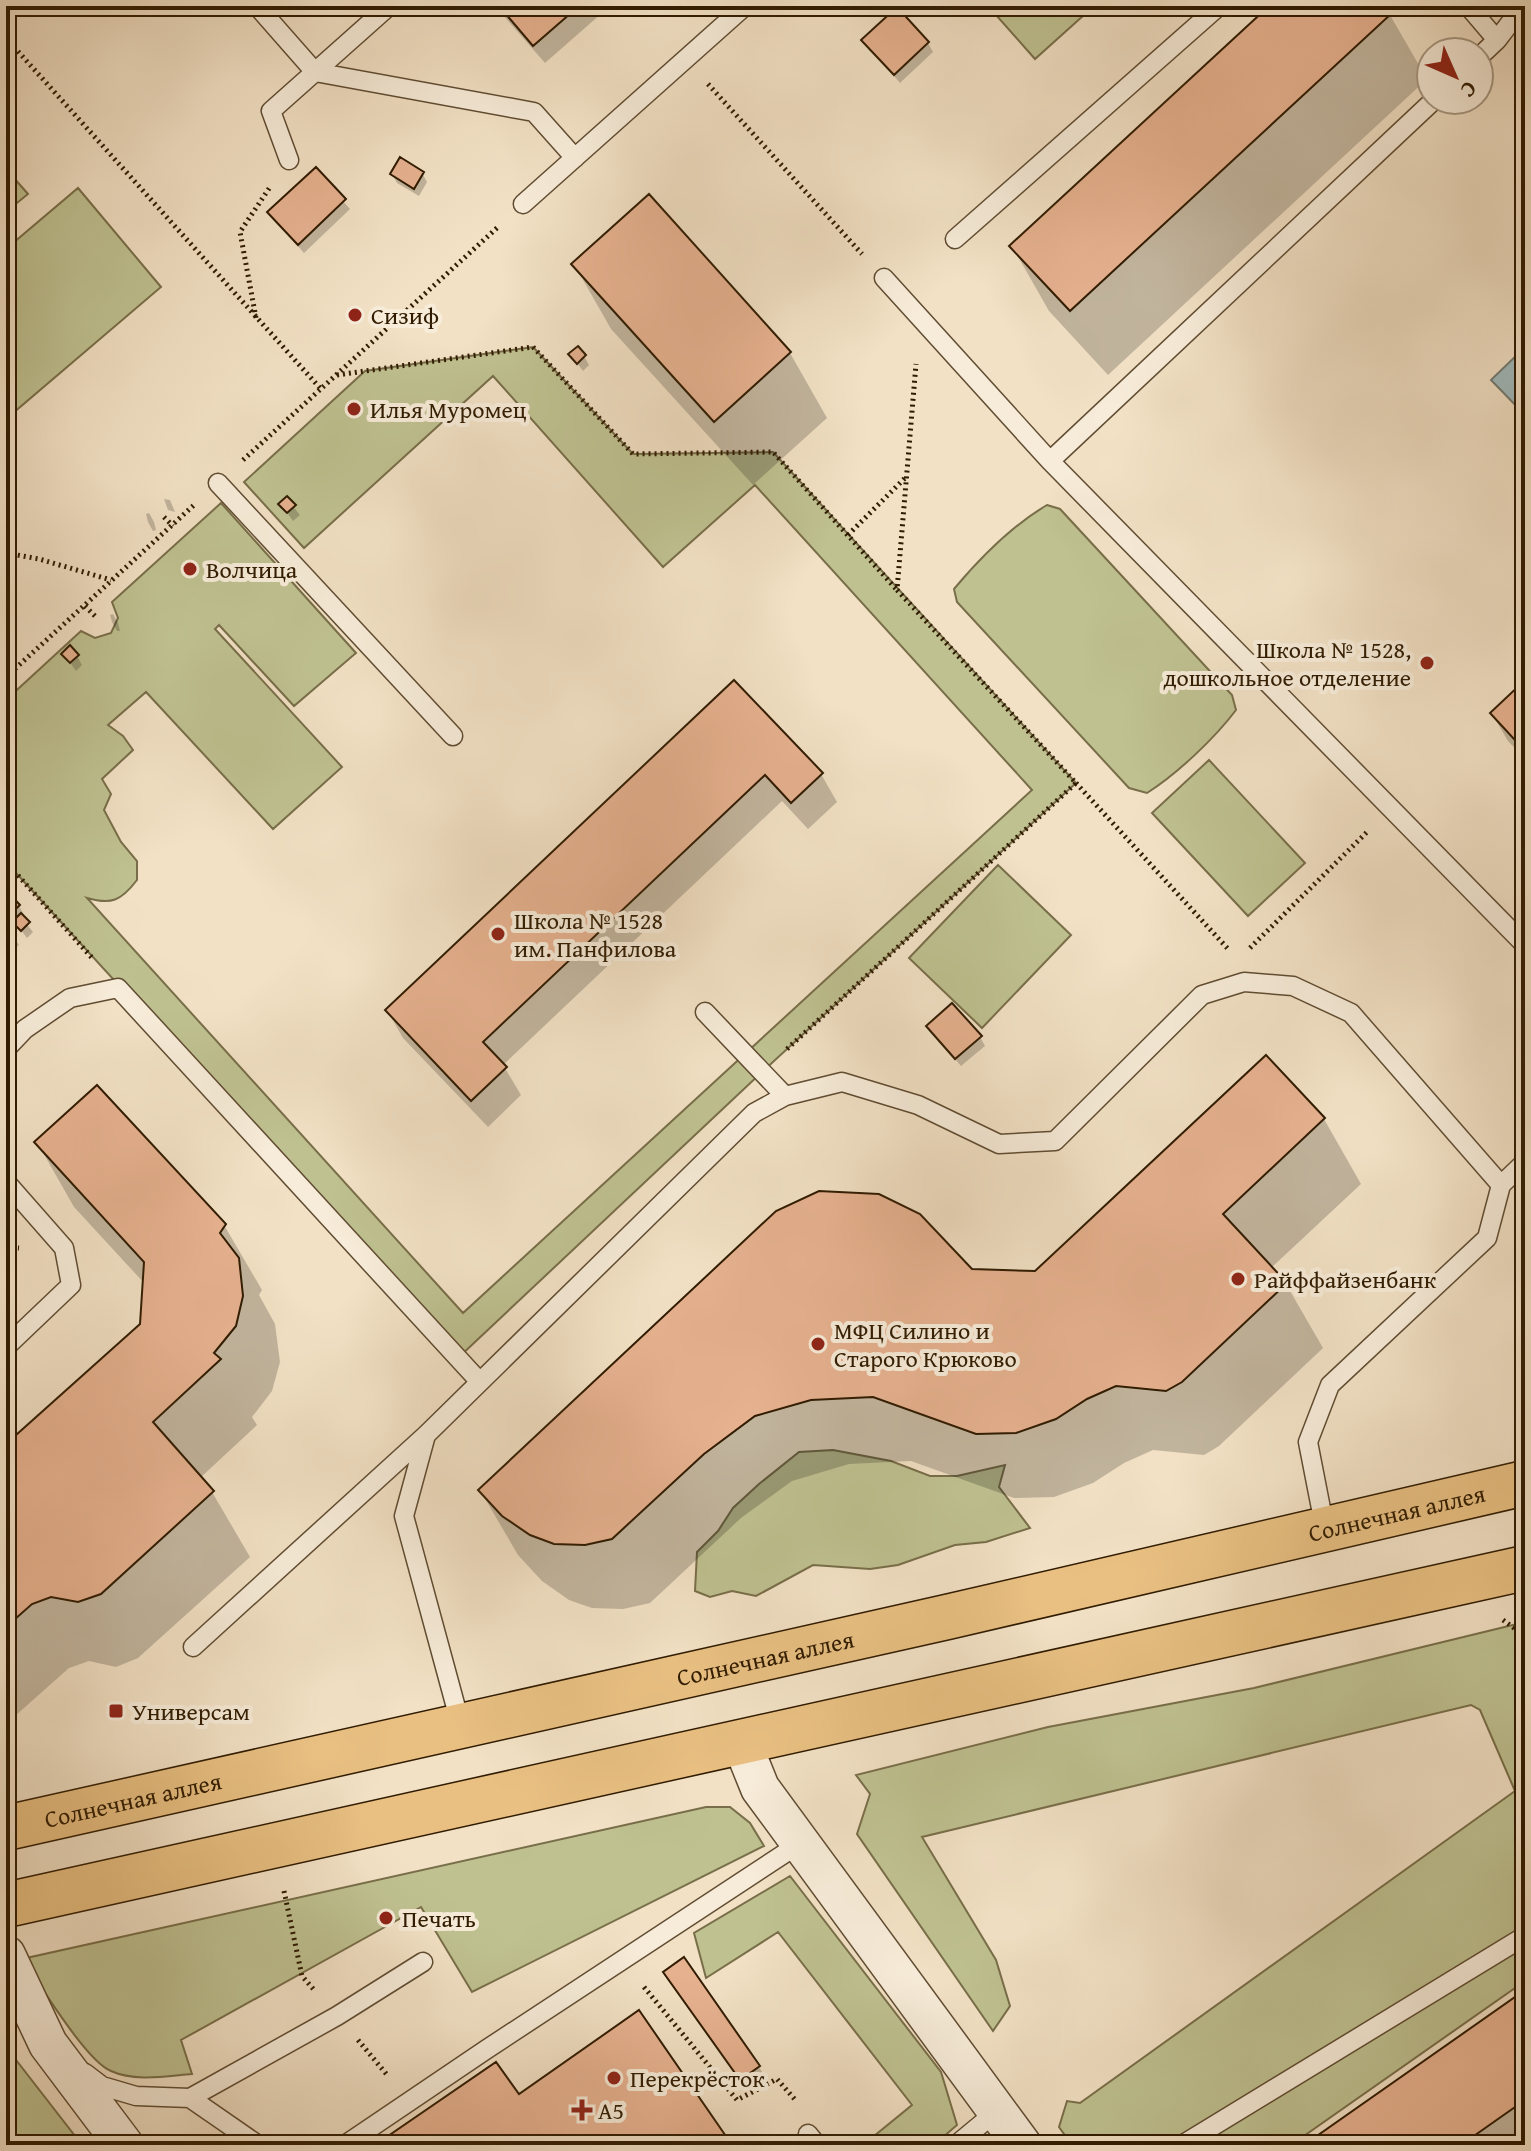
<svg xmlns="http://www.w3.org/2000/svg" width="1531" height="2151" font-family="'Gentium Book Plus',serif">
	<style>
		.green { fill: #bfc191; stroke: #786e49; stroke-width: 2 }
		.water { fill: #a0bbbe; stroke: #737b72; stroke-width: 2 }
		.shadow { fill: #0003 }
		.building { fill: #e6b18f; stroke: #301b01; stroke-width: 2 }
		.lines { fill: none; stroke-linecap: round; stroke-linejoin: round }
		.lane-casing { stroke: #604c32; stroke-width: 21 }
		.street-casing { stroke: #604c32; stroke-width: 41 }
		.primary-casing { stroke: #301b01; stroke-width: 47 }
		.path { stroke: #301b01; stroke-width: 5; stroke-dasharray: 2 4; stroke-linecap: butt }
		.lane { stroke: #f7ecd9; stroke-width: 18 }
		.street { stroke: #f7ecd9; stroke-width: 38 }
		.primary { stroke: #e9c082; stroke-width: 44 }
		.poi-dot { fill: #8f2418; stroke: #f7ecd9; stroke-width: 3 }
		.labels { text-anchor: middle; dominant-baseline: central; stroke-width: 8; stroke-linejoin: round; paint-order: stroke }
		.poi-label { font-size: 24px; fill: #301b01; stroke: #f7ecd9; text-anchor: start }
		.street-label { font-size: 24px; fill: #301b01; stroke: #f7ecd9 }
	</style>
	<rect width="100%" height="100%" fill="#f2e1c5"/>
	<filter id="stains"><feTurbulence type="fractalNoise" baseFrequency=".0025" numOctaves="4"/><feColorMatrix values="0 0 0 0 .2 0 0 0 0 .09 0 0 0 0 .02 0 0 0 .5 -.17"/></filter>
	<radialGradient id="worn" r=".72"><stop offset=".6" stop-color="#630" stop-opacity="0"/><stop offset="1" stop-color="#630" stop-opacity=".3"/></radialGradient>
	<path class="green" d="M988,6H1094L1035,59Z
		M6,169L28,194L6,212Z
		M78,188L161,287L6,419V249Z
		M533,347L633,454L773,452L1076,783L762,1072L459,1357L6,862V700L81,631L95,638L111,633L118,618L112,602L221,503L356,653L294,706L219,625L215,629L342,767L273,829L146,692L108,725L123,736L133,750L102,779L111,794L104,810L121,842L137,861V880C121,901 111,905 87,898L463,1313L1032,790L755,485L663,567L493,376L304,548L244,482L365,371Z
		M1047,505L1060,509L1232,695L1236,710C1215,738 1177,774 1147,793L1129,788L957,602L954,589C980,558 1013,525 1047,505Z
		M1209,760L1305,863L1248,916L1152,813Z
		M998,865L1071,935L982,1028L909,958Z
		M833,1450L891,1461L930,1476H957L1005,1465L999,1487L1030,1528L986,1542L955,1545L898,1565L870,1569L813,1565L756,1596L732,1591L710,1597L695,1591L697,1552L718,1531L733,1508L759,1484L799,1452Z
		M1525,1622V1981L1291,2145H1072L1059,2127L1067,2101L1080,2103L1515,1791L1480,1710L1471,1705L922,1837L996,1960L1010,2006L993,2031L857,1834L870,1794L856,1775L1048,1727L1254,1688Z
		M706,1807H730L750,1823L764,1846L472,1992L421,1907L181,2040L192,2074C167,2076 135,2082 111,2071C86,2061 40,1984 22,1959Z
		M790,1876L941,2072L957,2125L934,2145H863L912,2105L778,1932L706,1978L694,1933Z
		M6,2046V2047L82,2145H6Z"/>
	<path class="water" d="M1525,347V415L1491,380Z"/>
	<path class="shadow" d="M495,6H610L545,63Z
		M1272,6H1382L1390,15L1427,79L1108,375L1049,311L1012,246Z
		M864,40L928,43L933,52L900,83Z
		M315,170L350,209L304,253L269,213Z
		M422,173L427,182L419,196L397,183L392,174Z
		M649,197L790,353L827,418L753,485L611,329L574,264Z
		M571,355L584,356L589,365L583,371Z
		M164,499L170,500L175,512L168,510Z
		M287,499L300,515L293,521L281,504Z
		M149,513L154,522L156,530L153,531L148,522L146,514Z
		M113,614L118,623L120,631H117L112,622L110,615Z
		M64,654L77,656L82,665L76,671Z
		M734,683L821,774L837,802L808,829L782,801L503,1065L521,1095L488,1127L403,1038L387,1010Z
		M1525,683V759L1508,741L1492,714Z
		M6,892L19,906L24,915L21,917L33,932L27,938L15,922L8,929L19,945L13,950L6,943Z
		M934,1035L980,1037L985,1046L961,1066Z
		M1324,1119L1361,1184L1271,1268L1286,1284L1323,1348L1219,1446L1204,1455L1153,1450L1124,1463L1093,1483L1054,1497L1014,1498L911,1461L849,1464L792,1481L741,1518L650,1603L623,1609L592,1608L569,1600L542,1581L518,1555L480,1490L971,1271L1036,1273Z
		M37,1142L224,1225L262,1290L259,1295L275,1324L280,1362L272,1391L252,1417L257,1425L200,1478L212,1492L250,1557L138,1658L116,1667L89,1661L69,1668L6,1724V1447L142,1325L145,1284L74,1207Z
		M671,1982L759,2067L764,2075L746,2088Z
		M1525,1992V2145H1308Z"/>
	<path class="building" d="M499,6H579L533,46Z
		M1269,6H1384L1391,14L1070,311L1009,246Z
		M897,7L929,42L894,75L861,40Z
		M400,157L424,172L414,189L390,174Z
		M316,167L346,199L298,245L267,212Z
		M649,194L791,352L714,422L571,264Z
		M578,346L586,355L577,364L568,354Z
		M287,496L296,505L287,513L278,504Z
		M70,645L79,655L70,663L61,654Z
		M734,680L823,773L791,803L765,775L483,1042L507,1067L471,1101L385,1010Z
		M1525,680V751L1490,713Z
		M6,890L20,905L6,918Z
		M21,913L30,922L21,931L12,922Z
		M952,1003L982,1036L955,1059L926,1026Z
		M1266,1055L1325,1118L1223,1214L1287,1283L1182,1382L1166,1391L1116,1386L1087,1399L1056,1419L1016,1433L976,1434L873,1397L811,1400L755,1416L704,1454L612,1539L585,1545L554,1544L530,1535L502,1516L478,1490L776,1211L819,1191L879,1194L920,1214L972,1269L1035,1271Z
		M97,1085L226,1224L220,1233L239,1258L243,1296L236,1326L214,1353L221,1359L153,1422L214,1491L101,1594L78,1602L51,1597L32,1604L6,1627V1444L140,1324L144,1262L34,1142Z
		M684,1957L760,2066L740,2080L663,1972Z
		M1525,1990V2100L1461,2145H1304Z
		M639,2010L732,2145H375L496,2062L519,2094Z"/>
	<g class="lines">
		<defs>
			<path id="lane" d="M257,6L315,72L534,112L575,158
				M1468,6L1497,40L1479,57
				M1497,40L1523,6
				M289,160L271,111L389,6
				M523,204L745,6
				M955,239L1219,6
				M884,278L1050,461L1525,945
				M1050,461L1434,100
				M218,483L453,736
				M705,1012L785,1096
				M6,1049L25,1029L70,998L118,988L479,1381
				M6,1182L64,1248L71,1285L6,1347
				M426,1435L404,1516L461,1726
				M1325,1529L1308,1442L1330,1385L1487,1238L1501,1185L1525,1162
				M193,1647L426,1435L754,1113L785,1096L842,1082L918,1105L999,1144L1055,1141L1202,995L1244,982L1293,986L1351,1013L1501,1185
				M85,2073L102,2086L136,2096L190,2098L337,2016L423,1962
				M190,2098L258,2145
				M808,2134L817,2145
				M345,2145L487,2049L799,1844
				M956,2145L997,2111
				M1182,2145L1525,1936"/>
			<path id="street" d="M741,1741L760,1788L1022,2145
				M6,1955L48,2044L124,2145"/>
			<g id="primary">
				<path id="s1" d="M6,1828L947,1617L1525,1483"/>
				<path d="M6,1905L1525,1568"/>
			</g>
		</defs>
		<use href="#lane" class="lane-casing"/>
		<use href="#street" class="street-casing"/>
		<use href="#primary" class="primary-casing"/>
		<path class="path" d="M6,38L320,388
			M708,84L862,254
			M256,318L240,232L270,187
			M337,375L533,347L633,454L773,452L897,590
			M243,460L498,227
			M164,517L173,526
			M848,535L906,477
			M6,553L39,559L111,580
			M85,606L96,617
			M6,677L194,505
			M1076,783L1229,950
			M6,862L94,960
			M1250,948L1368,831
			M787,1049L1076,783L897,590L916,364
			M6,1247L19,1248
			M1503,1620L1525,1636
			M284,1891L302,1976L315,1991
			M644,1987L737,2100L777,2079L797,2102
			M358,2040L388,2076"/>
		<use href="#lane" class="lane"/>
		<use href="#street" class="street"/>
		<use href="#primary" class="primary"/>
	</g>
	<g class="poi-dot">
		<circle cx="355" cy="315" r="8"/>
		<circle cx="354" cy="409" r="8"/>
		<circle cx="190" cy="569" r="8"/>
		<circle cx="1427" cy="663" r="8"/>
		<circle cx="498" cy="934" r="8"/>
		<circle cx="1238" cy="1279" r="8"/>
		<circle cx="818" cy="1344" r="8"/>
		<rect x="108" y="1703" width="16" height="16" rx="4"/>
		<circle cx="386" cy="1918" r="8"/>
		<circle cx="614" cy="2078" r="8"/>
		<path d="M578 2098h8v8h8v8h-8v8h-8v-8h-8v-8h8z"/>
	</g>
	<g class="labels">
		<g class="poi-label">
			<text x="371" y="315">Сизиф</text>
			<text x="370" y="409">Илья Муромец</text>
			<text x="206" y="569">Волчица</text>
			<text x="1411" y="649" text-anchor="end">Школа № 1528,<tspan x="1411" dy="28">дошкольное отделение</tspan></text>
			<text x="514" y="920">Школа № 1528<tspan x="514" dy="28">им. Панфилова</tspan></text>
			<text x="1254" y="1279">Райффайзенбанк</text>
			<text x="834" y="1330">МФЦ Силино и<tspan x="834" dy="28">Старого Крюково</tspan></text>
			<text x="132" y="1711">Универсам</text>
			<text x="402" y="1918">Печать</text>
			<text x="630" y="2078">Перекрёсток</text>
			<text x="598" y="2110">А5</text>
		</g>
		<g class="street-label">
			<text stroke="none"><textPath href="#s1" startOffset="1426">Солнечная аллея</textPath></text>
			<text stroke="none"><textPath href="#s1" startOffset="778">Солнечная аллея</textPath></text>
			<text stroke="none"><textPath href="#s1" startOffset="130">Солнечная аллея</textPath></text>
		</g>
	</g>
	<rect width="1531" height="2151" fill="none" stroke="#f2e1c5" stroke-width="32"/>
	<rect x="8" y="8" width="1515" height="2135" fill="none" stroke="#301b01" stroke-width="4"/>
	<rect x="16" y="16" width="1499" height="2119" fill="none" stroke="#301b01" stroke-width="2"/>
	<g transform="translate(1455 76) rotate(135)"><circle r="38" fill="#f7ecd9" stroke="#a79883" stroke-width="2"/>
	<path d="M0-6L14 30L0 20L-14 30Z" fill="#8f2418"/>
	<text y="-12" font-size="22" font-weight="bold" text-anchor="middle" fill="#301b01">С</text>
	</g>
	<rect width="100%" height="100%" filter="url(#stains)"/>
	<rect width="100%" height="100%" fill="url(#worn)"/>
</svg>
